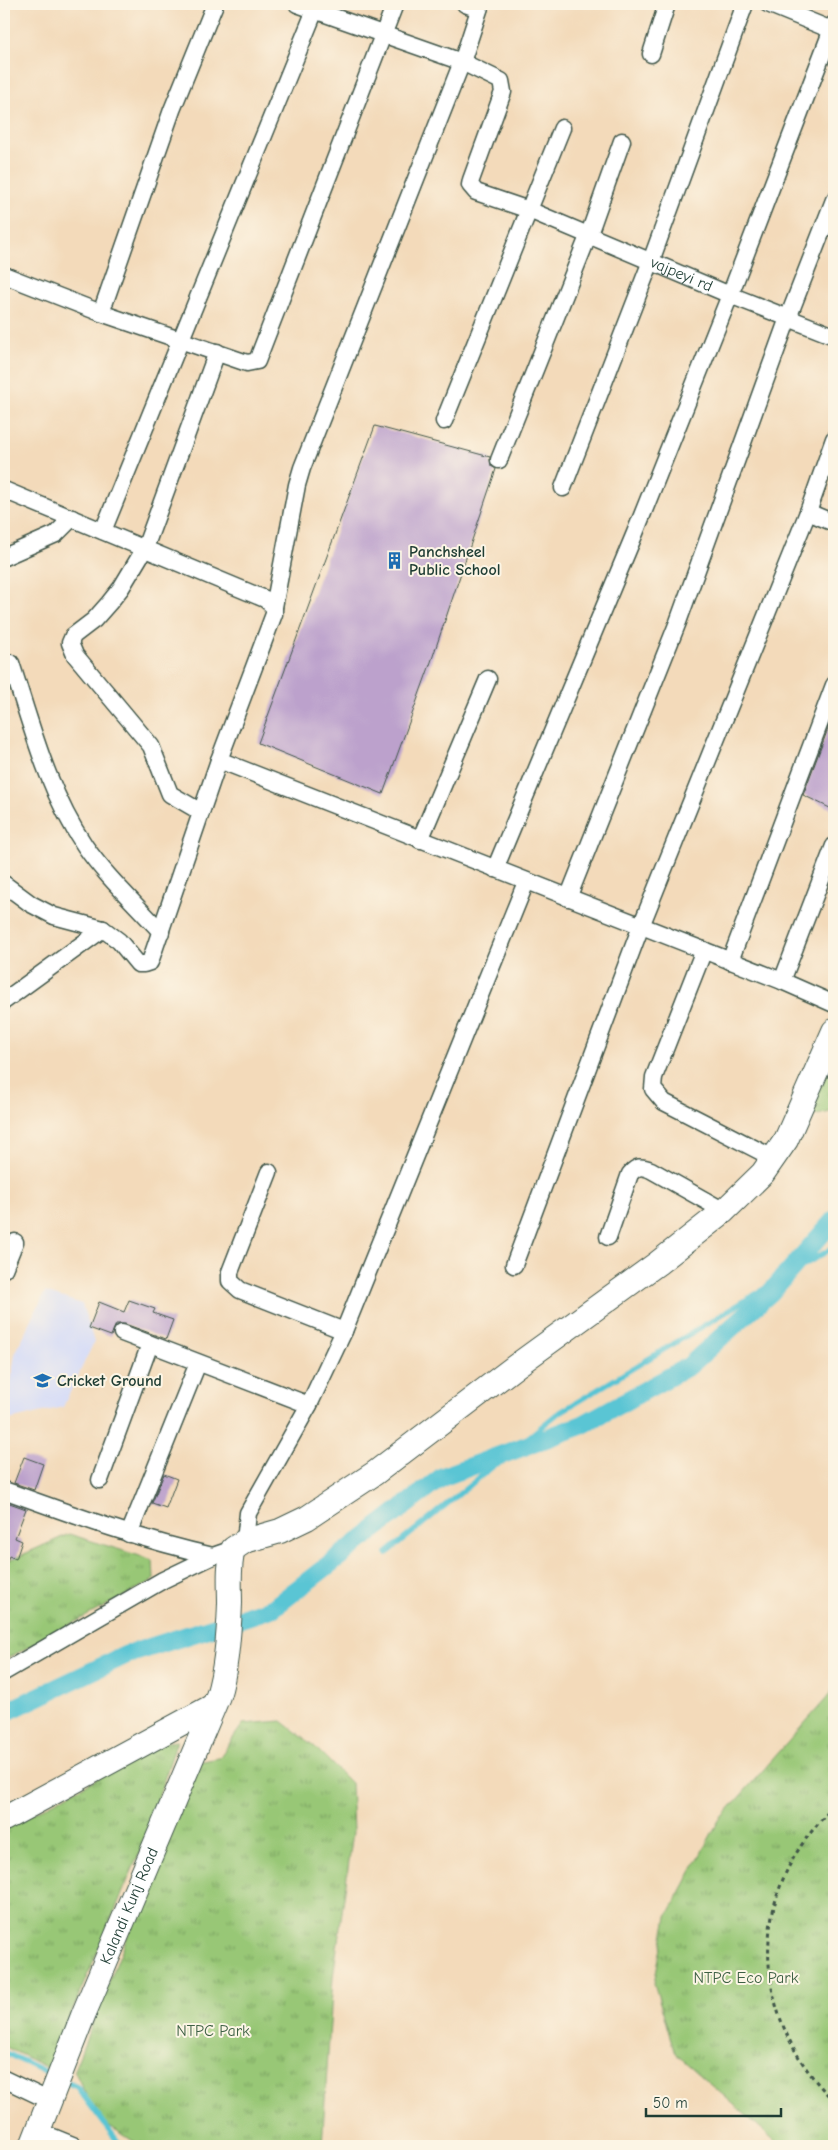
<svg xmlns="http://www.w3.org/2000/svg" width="838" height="2150" font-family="'Comic Neue',sans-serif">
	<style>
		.built { fill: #d1d9f9 }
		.park { fill: url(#park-tufts); stroke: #5c8255 }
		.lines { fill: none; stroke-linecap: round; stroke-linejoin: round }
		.stream { stroke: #5ac5d4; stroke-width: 5.5 }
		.canal { stroke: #5ac5d4; stroke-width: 19 }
		.building { fill: #bca1cc }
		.street-casing { stroke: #3f5548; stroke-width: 19 }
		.secondary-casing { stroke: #3f5548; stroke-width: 26 }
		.path { stroke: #3f5548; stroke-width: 3; stroke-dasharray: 4 4; stroke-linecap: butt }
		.street { stroke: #fff; stroke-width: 16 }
		.secondary { stroke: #fff; stroke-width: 24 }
		.labels { text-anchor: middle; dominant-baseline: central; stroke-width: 4; stroke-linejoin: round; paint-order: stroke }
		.street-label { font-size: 16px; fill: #1f3d34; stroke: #fcf5e5 }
		.poi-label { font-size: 16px; font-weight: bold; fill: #1f3d34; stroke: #fcf5e5; text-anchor: start }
		.park-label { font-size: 16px; fill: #3d6044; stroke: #fcf5e5 }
	</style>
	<defs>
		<pattern id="park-tufts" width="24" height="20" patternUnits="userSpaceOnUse" patternTransform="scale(1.25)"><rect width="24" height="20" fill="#98c776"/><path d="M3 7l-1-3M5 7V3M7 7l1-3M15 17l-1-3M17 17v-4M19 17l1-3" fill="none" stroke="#7ba362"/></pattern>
	</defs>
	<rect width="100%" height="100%" fill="#fcf5e5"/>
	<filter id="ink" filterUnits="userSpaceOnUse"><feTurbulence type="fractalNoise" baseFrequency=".02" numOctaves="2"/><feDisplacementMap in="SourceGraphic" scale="10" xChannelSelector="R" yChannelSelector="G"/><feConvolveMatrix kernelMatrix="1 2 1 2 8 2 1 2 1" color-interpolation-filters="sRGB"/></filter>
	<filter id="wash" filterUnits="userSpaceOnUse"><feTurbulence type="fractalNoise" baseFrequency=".0096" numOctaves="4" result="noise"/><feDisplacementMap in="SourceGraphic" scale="20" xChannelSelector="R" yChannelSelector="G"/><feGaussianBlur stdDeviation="1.12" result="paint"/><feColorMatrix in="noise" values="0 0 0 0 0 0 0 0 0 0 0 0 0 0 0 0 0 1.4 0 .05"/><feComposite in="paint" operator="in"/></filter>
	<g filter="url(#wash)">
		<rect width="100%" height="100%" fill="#f3daba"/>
		<path class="built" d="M45,1292L82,1304L94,1342L63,1407L5,1421L15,1354Z"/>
		<path class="park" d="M834,1043V1111L801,1119Z
			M69,1534L153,1560L154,1580L4,1660V1563Z
			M834,1686V2146H781L675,2053L654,1983L667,1917L719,1820L827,1698Z
			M282,1721L315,1747L351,1783L353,1832L333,1977L322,2146H141L97,2118L74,2070L197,1762L219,1758L243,1724Z
			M177,1741L141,1849L48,2068L4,2046V1829L164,1742Z"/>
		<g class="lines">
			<path class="stream" d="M387,1553L557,1414L834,1247
				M4,2052L54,2076
				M64,2081L77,2087L121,2146"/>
			<path class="canal" d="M4,1713L126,1655L273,1608L442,1477L582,1425L689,1366L770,1293L834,1220"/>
		</g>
		<g id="blocks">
			<path class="building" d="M375,426L490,457L491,466L496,469L431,662L383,794L258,743Z
				M834,713V810L803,795Z
				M129,1300L155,1309L153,1313L173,1320L166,1339L125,1324H116L111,1336L89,1328L99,1302L124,1312Z
				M24,1457L43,1464L34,1490L14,1483Z
				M164,1474L177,1479L166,1508L152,1503Z
				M4,1501L26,1509L15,1538L22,1541L16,1559L9,1556L5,1566Z"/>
		</g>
	</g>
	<g filter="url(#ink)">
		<use href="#blocks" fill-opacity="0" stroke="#3f5548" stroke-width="1"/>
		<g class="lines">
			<defs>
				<g id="street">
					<path id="s1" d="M297,4L462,62L501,81L503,92L471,180L470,185L476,192L529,210L730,295L834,336"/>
					<path d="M465,4L479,9"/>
					<path d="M768,4L834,31"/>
					<path d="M651,54L667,4"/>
					<path d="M4,275L101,313L247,363L257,361L395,4"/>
					<path d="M101,313L172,110L215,4"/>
					<path d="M444,421L562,128"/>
					<path d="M499,460L589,234L622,141"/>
					<path d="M563,488L651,261L745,4"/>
					<path d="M4,490L265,599L274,607V614L219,760L150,962L144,964H138L119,941L103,929L54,916L31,904L4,884"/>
					<path d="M808,512L834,523"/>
					<path d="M103,531L315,10"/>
					<path d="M4,557L56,534L72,518"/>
					<path d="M274,607L297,485L302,468L462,62L481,4"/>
					<path d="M4,666L11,663C31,724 48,792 85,846C106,877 136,904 161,932"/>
					<path d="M219,760L782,981L834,1004"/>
					<path d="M201,812L170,794L151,746L75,655L70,643L73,636L94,620L109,603L121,588L145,548L217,352"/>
					<path d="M420,840L488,679"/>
					<path d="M495,869L635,533L730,295L834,24"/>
					<path d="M568,898L678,622L788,318L834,200"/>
					<path d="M704,950L654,1077L653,1089L664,1102L775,1159"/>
					<path d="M730,961L834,685"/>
					<path d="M782,981L834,846"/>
					<path d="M4,1001L103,929"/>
					<path d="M269,1172L230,1272V1281L240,1290L344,1331"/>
					<path d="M608,1237L630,1174C637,1166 641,1166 651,1170L724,1211"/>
					<path d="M514,1265L641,926L808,512L834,439"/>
					<path d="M4,1269L15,1242"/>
					<path d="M122,1333L309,1405"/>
					<path d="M100,1480L150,1344"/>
					<path d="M4,1490C73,1515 141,1540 213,1556"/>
					<path d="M129,1534L198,1363"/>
					<path d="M245,1541L248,1513L309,1405L344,1331L526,882"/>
					<path d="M4,1672L163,1580L213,1556L233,1549"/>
					<path d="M4,2079L50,2101"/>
					<path d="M38,2131L75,2146"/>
				</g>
				<g id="secondary">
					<path d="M4,1819L213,1706"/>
					<path id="s2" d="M32,2146L84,2013L218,1696C227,1667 229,1633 230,1603C230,1584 228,1568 233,1549L245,1541L280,1531L307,1518L375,1473L516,1366L658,1263L724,1211L763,1173L786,1140L834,1031"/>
				</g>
			</defs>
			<use href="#street" class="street-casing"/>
			<use href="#secondary" class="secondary-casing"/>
			<path class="path" d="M834,1806C819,1822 805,1838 794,1857C747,1939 768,2037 834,2101"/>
			<use href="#street" class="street"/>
			<use href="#secondary" class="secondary"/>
		</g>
	</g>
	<defs>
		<symbol id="building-bare" viewBox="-9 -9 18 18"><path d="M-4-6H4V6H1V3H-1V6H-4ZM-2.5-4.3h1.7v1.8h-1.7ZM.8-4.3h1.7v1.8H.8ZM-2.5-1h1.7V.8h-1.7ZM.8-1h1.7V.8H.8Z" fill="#1f6fb2" stroke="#fcf5e5" stroke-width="2.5" paint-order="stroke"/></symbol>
		<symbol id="school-bare" viewBox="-9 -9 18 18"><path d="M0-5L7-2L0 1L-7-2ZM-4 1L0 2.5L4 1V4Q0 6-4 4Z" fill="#1f6fb2" stroke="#fcf5e5" stroke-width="2.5" paint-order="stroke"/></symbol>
	</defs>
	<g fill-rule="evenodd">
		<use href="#building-bare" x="382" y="548" width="25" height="25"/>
		<use href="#school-bare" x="30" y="1368" width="25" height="25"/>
	</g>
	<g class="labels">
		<g class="street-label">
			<text stroke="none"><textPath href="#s1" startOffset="559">vajpeyi rd</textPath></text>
			<text stroke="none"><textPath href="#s2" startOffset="259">Kalandi Kunj Road</textPath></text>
		</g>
		<g class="poi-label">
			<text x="409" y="552">Panchsheel<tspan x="409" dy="18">Public School</tspan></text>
			<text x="57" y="1381">Cricket Ground</text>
		</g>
		<g class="park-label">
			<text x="746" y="1978">NTPC Eco Park</text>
			<text x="213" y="2031">NTPC Park</text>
		</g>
	</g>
	<rect width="838" height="2150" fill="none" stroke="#fcf5e5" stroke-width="20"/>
	<path d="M646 2108v8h135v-8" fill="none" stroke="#1f3d34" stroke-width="2.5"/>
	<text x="653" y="2108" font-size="15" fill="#1f3d34" stroke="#fcf5e5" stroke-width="4" paint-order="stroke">50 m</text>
</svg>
